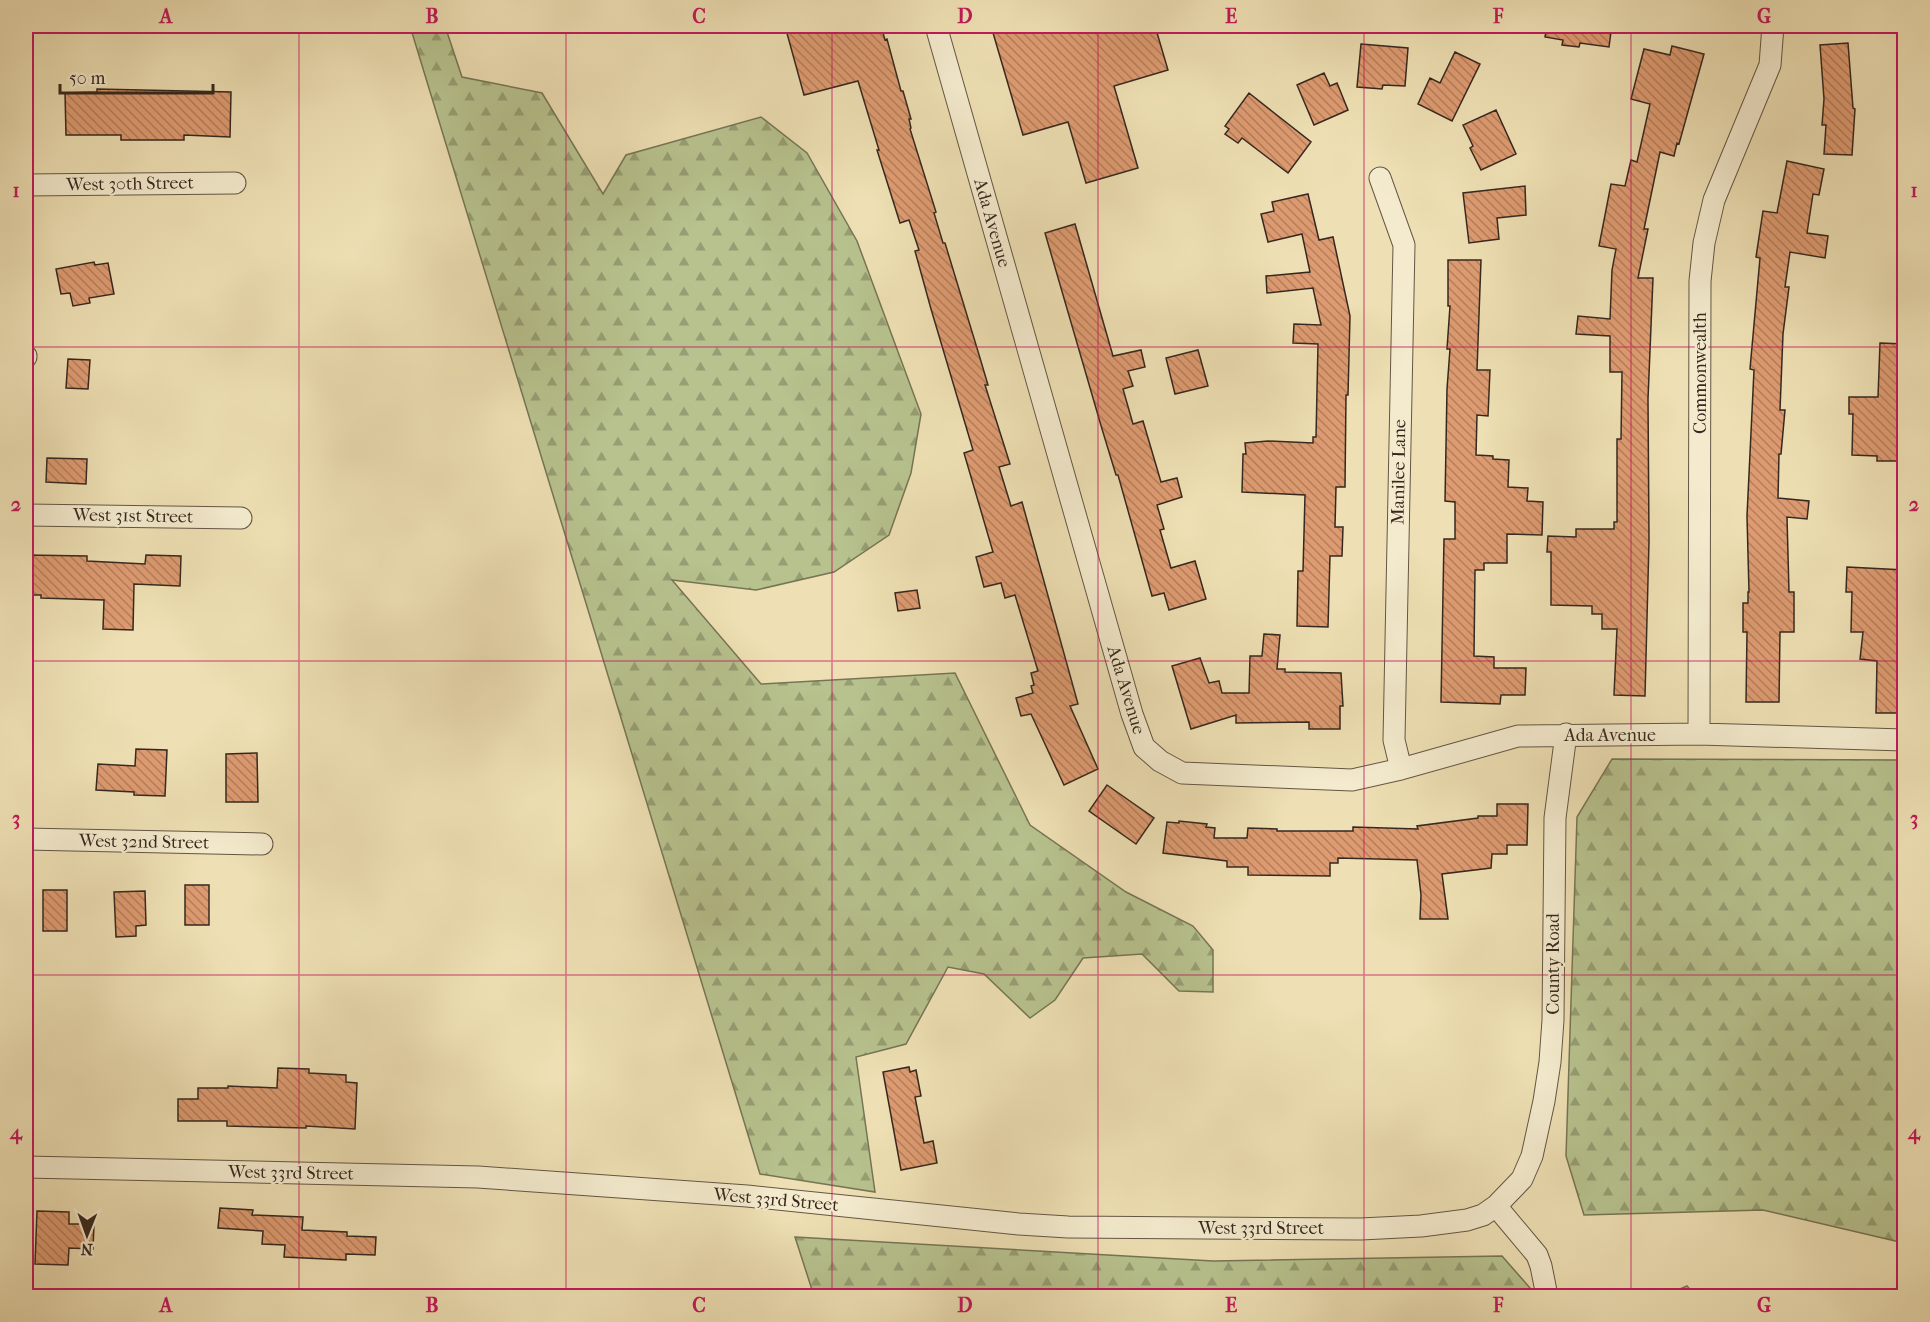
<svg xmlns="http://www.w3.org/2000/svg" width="1930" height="1322" font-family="'IM FELL French Canon',serif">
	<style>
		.forest { fill: url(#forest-firs); stroke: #767556; stroke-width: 1.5 }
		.building { fill: url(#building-back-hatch); stroke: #36281f; stroke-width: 1.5 }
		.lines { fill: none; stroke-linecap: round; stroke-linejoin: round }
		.minor-casing { stroke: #645644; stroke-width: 23 }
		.minor { stroke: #f4ebce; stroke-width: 21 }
		.grid { fill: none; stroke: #c2185b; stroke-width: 1.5; stroke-opacity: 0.55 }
		.labels { text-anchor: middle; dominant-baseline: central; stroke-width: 4.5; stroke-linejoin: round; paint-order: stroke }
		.street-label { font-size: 18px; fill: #36281f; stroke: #f4ebce }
		.neatline { fill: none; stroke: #c2185b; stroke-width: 2 }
		.grid-label { font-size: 20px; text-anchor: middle; font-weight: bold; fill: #c2185b }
	</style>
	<defs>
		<pattern id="forest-firs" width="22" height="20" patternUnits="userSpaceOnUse" patternTransform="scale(1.5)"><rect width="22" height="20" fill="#b7c28e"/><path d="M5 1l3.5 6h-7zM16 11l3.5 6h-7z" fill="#969e73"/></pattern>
		<pattern id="building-back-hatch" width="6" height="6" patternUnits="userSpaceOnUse" patternTransform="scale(1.5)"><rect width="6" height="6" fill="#de9b71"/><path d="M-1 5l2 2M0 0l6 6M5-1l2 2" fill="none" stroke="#b57e5c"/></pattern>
	</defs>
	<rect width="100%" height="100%" fill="#eee0b4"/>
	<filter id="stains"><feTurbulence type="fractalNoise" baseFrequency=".00333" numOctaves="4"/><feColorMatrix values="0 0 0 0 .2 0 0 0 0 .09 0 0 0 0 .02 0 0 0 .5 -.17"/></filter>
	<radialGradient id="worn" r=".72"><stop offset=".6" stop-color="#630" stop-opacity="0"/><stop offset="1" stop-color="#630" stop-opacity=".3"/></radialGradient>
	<path class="forest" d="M410,26H445L462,77L542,93L603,194L626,155L761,117L807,153L857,241L921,414L911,473L889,535L834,572L756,590L672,580L761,684L955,673L1030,825L1126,892L1193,926L1213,950V992L1179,991L1142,954L1083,958L1055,1000L1030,1018L984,974L948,967L906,1044L856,1057L875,1192L760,1174Z
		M1612,759L1904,760V1243L1763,1210L1584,1215L1566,1156L1577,817Z
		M795,1237L1213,1261L1502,1256L1537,1296H814Z
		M1687,1286L1696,1296H1664Z"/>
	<path class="building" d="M785,26H881L885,40L887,39L901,91H903L911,119H909L911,128L910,129L936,212L934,213L943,243H945L980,358L988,385H985L1010,464L999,467L1011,506L1022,502L1078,704L1070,706L1098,769L1064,785L1031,714L1021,716L1016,698L1033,693L1031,686L1034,685L1031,673L1038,671L1015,595L1005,598L1001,583L984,587L976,557L993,552L964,453L973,450L931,309L915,251L919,250L909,220L900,223L877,150H879L858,81L804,95Z
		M991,26H1155L1168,70L1114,86L1138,168L1086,183L1068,122L1023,135Z
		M1547,26H1568L1611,32L1609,47L1580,43L1579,47L1562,45L1563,40L1545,37Z
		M1848,43L1853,108L1855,109L1852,155L1824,154L1826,125H1822L1824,99L1820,45Z
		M1361,44L1408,48L1405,86L1383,85L1382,89L1357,87Z
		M1672,46L1704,54L1679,144L1677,143L1674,156L1660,152L1644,229H1648L1638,278H1653L1648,399L1649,541L1645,696L1614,695L1617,629H1602V614H1592V606L1551,605V552H1547L1548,536L1576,537V529H1614V522H1617V439H1621L1622,372H1610V336L1576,334L1578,316L1610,319L1612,270L1616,249L1599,246L1611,184L1625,186L1631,160L1637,162L1650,104L1631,99L1644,49L1670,55Z
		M1455,52L1480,64L1452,121L1418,104L1430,78L1440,83Z
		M1324,73L1330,86L1337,83L1348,110L1314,125L1297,85Z
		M97,89L231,92L230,137L184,135V140H121V135H66L65,93L97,92Z
		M1249,93L1311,142L1288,173L1242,138L1238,143L1225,134L1229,129L1225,126Z
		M1496,110L1516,154L1481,170L1470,148L1473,146L1463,125Z
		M1787,161L1824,169L1819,195L1813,194L1807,233L1828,236L1825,258L1790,252L1785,287H1789L1783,334L1780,410H1785L1781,454H1779L1778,498L1809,501L1807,519L1787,517L1789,592H1794V632H1780L1779,702H1746L1747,632H1743V603H1748V592H1749L1747,516L1754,370L1750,369L1760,258L1756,257L1763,211L1777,213Z
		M1525,186L1526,215L1497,218L1499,239L1469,243L1463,193Z
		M1308,194L1319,240L1333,237L1350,316L1348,395H1346L1345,487H1336L1335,527H1343L1342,556H1330L1328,627L1297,626L1298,571H1303L1305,495L1242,492L1243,454H1246L1245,443L1268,441L1313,443V437H1316L1318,344L1293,343L1294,324L1321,325L1313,288L1267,293L1266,276L1310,272L1302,234L1268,242L1261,214L1274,211L1272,202Z
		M1075,224L1113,356L1141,350L1145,367L1128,371L1133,386L1123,389L1133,424L1143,421L1161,482L1177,478L1182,497L1157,505L1164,529L1160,530L1171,568L1195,561L1206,599L1169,610L1164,593L1152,596L1118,475H1116L1102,429L1045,233Z
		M1448,260H1481L1477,370H1490L1488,416L1477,415L1476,455L1493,456V459L1509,460L1508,487L1528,488L1527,501L1543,502L1542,535L1507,534V563H1484V570H1475L1474,656L1494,657V668H1526L1525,695H1501L1500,704L1441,702L1444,539H1455V502L1445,501L1447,389L1450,349H1447L1450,306H1448Z
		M94,262L95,265L108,263L114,294L89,298L90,303L73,306L70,293L61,294L56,269Z
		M1880,343L1905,344V460H1900V461H1877V456L1852,455L1853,414H1849V397H1878Z
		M1198,350L1208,386L1175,394L1166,358Z
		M68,359L90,360L88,389L66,388Z
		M47,458L87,459L86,484L46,482Z
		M26,555L87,556V561L145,564L146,555L181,556L180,586L134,584L133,630L103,629L104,600L41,598V595H26Z
		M1847,567L1905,570V713H1876L1877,661L1860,659L1863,632H1851L1852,592H1846Z
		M917,590L920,608L898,611L895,593Z
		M1264,634L1280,635L1277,669H1285V672L1341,673L1343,706H1340V729H1309V722L1236,723V715L1191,729L1172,666L1200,658L1209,683L1219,681L1222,693H1249L1250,656H1262Z
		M136,749L167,750L165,796L134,795V792L96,790L98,764L135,766Z
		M257,753L258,802H226V754Z
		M1107,785L1154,818L1136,844L1089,811Z
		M1497,804H1528L1527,845H1507V854H1492L1491,868L1442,874L1448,919H1420L1421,895L1417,860L1338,858V863H1330V876L1248,875V867H1227V861L1163,853L1167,822L1179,823V821L1207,824L1206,827L1215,828L1214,838H1247L1248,828L1277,829V831H1353V827L1418,829L1417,826L1478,818V816H1497Z
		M185,885H209V925H185Z
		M43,890H67V931H43Z
		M145,891L146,925L136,926V936L116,937L114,892Z
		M909,1067L910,1072L916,1070L921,1096L915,1097L924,1143L933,1141L937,1163L901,1170L883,1072Z
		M278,1068L309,1069V1073L346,1075V1082L357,1083L355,1129L306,1126V1128L227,1126V1121H178V1099H198V1088H228V1086L277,1088Z
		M220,1208L253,1210L252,1215L303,1217L302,1230L347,1232V1236L376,1237L375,1255L346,1254V1260L284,1257L285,1245L262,1244L263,1231L218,1228Z
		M37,1211L69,1212V1224H94L93,1249L69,1248L68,1265L35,1264Z"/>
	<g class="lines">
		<defs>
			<path id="minor" d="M936,26L1132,714L1144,747L1160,761L1182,773L1352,780L1401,769L1518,736L1699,734L1904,740
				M1380,178L1404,245L1394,740L1401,769
				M26,185L235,183
				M26,356V357
				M26,515L241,518
				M1699,734L1700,281L1704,243L1714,200L1770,65L1773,26
				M26,839L262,844
				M26,1167L478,1177L747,1196L1019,1224L1068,1227L1361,1229L1421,1226L1467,1220L1483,1215L1496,1206L1522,1179L1532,1156L1544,1101L1550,1062L1553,1020L1555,818L1566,734
				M1496,1206L1537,1255L1541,1266L1547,1296"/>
		</defs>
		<use href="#minor" class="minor-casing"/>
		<use href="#minor" class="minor"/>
	</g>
	<path class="grid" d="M299,26V1296M566,26V1296M832,26V1296M1098,26V1296M1364,26V1296M1631,26V1296M26,347H1904M26,661H1904M26,975H1904"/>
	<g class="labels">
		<g class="street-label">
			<text transform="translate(130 184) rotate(-1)">West 30th Street</text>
			<text transform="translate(992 223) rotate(74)">Ada Avenue</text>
			<text transform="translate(1700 373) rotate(-90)">Commonwealth</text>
			<text transform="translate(1399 472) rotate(-89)">Manilee Lane</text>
			<text transform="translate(133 516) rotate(1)">West 31st Street</text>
			<text transform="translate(1126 690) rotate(73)">Ada Avenue</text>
			<text x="1610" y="735">Ada Avenue</text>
			<text transform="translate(144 842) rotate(1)">West 32nd Street</text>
			<text transform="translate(1553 964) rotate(-90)">County Road</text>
			<text transform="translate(291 1173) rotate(1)">West 33rd Street</text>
			<text transform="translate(776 1200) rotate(5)">West 33rd Street</text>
			<text x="1261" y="1228">West 33rd Street</text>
		</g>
	</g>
	<rect width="1930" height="1322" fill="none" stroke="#eee0b4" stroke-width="66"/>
	<g transform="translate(87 1235) rotate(181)" stroke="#f4ebce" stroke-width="4.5" paint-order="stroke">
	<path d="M0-4.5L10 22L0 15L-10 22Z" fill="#36281f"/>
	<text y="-9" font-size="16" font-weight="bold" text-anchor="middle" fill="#36281f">N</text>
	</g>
	<path d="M60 84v9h153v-9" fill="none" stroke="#36281f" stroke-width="3"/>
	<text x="69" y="84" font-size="18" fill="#36281f" stroke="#f4ebce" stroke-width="4.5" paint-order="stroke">50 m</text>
	<rect x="33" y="33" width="1864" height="1256" class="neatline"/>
	<g class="grid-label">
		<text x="166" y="23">A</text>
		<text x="432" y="23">B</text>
		<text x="699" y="23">C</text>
		<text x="965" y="23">D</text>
		<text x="1231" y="23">E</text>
		<text x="1498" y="23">F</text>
		<text x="1764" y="23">G</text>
		<text x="16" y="197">1</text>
		<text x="1914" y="197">1</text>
		<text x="16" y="511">2</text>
		<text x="1914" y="511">2</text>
		<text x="16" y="825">3</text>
		<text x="1914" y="825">3</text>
		<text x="16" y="1139">4</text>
		<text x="1914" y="1139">4</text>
		<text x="166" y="1312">A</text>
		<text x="432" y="1312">B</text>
		<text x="699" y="1312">C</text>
		<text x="965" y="1312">D</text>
		<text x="1231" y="1312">E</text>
		<text x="1498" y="1312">F</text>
		<text x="1764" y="1312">G</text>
	</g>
	<rect width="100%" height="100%" filter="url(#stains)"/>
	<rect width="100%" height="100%" fill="url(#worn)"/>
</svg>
